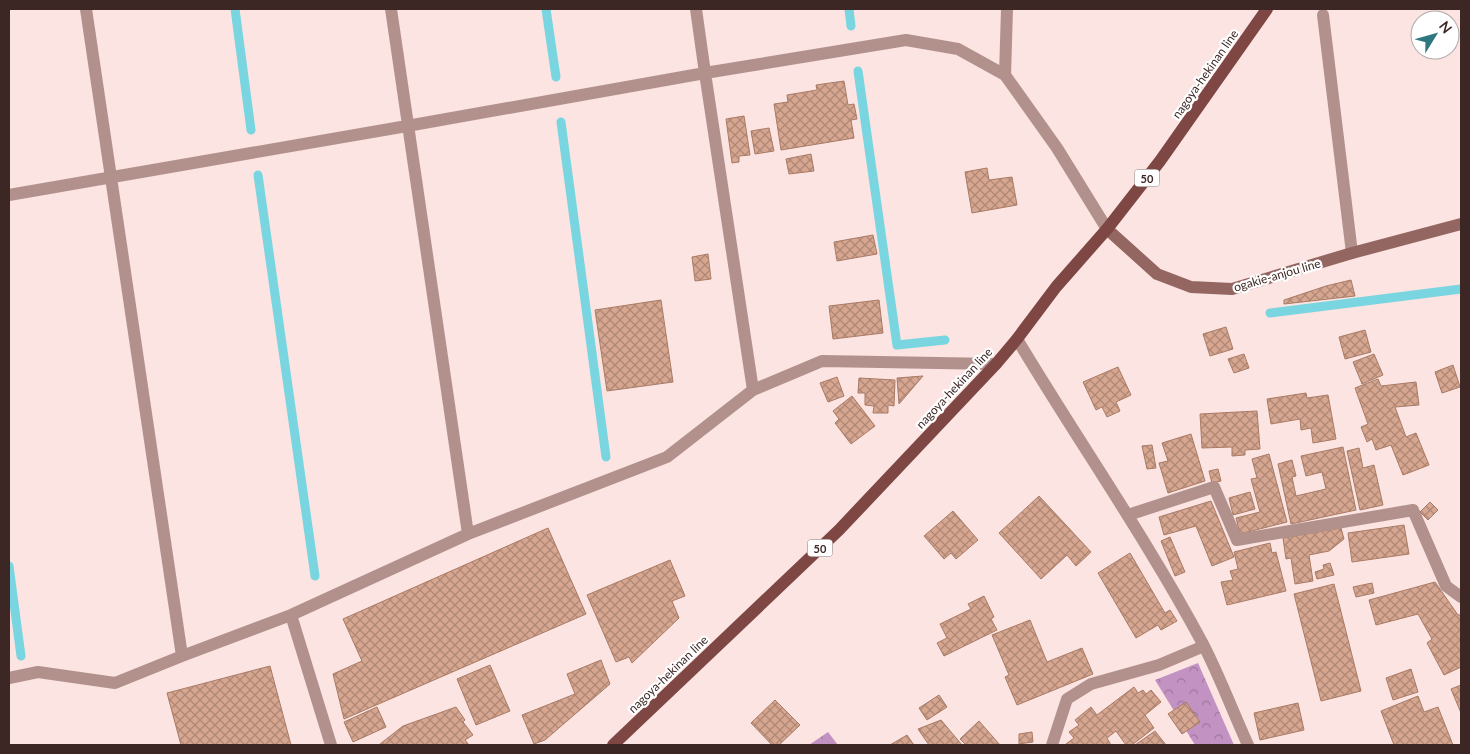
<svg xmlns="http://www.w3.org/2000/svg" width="1470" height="754" font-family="Lato,sans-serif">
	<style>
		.forest { fill: url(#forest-crowns) }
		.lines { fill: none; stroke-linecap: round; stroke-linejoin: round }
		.stream { stroke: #79d5e0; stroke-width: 9 }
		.building { fill: url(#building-cross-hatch); stroke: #a97b66 }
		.minor { stroke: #b2918d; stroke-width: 12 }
		.secondary { stroke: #946662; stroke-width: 12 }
		.primary { stroke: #7e4743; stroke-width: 12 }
		.labels { text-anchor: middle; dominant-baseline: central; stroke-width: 4.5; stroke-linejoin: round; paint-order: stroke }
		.shield { fill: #fff; stroke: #766866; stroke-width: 1 }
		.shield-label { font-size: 11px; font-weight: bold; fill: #3c2725 }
		.street-label { font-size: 12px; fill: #3c2725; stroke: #fff }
	</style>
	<defs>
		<pattern id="forest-crowns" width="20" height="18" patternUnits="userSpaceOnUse" patternTransform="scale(1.25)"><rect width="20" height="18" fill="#c292c3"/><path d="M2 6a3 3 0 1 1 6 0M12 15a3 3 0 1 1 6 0" fill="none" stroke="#9f779e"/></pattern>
		<pattern id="building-cross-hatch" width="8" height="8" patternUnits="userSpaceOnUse" patternTransform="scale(1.25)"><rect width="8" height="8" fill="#d6a690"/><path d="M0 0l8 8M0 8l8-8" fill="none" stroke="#af8775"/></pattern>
	</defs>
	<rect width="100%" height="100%" fill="#fbe4e1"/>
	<path class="forest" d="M1198,663L1234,745H1195L1155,680Z
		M828,732L838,745H809Z"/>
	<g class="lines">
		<path class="stream" d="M235,9L251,130
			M546,9L556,77
			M849,9L851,26
			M858,71L897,345L945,340
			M561,122L606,457
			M258,175L315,576
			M1270,313L1461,289
			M9,566L21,656"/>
	</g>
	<path class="building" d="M844,81L848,105L854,104L857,119L851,120L854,138L781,150L774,104L788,102L787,95L817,90L816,85Z
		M744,116L750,155L739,156V162L732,163L726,119Z
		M769,128L774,151L755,154L751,131Z
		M811,154L814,171L789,174L786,159Z
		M987,168L989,180L1012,177L1017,205L972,213L965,172Z
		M873,235L877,254L837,261L834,242Z
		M708,254L711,279L695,281L692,257Z
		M1351,280L1355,296L1284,304V300L1326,286Z
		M661,300L673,382L607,391L595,310Z
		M879,300L883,333L833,339L829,306Z
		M1226,327L1233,349L1210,356L1203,334Z
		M1365,330L1371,352L1345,359L1339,337Z
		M1244,354L1249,368L1234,373L1228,359Z
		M1374,354L1383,375L1362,384L1353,362Z
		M1453,365L1460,387L1442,393L1435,372Z
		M1118,367L1131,395L1116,402L1120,411L1107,417L1102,407L1096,410L1083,382Z
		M923,376L899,404L897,378Z
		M837,377L844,396L828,402L820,383Z
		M859,378L895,380L894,406L888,405V413H873L874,406L865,405V393H858Z
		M1378,379L1381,386L1416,382L1419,405L1395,407L1406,437L1416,433L1429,465L1403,475L1391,445L1376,450L1372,439L1367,442L1361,427L1368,424L1355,388Z
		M1306,393L1307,398L1328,395L1336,439L1313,443L1311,428L1301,430L1300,419L1271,424L1267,399Z
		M852,396L875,426L851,444L835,423L839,419L833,411Z
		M1257,411L1260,449L1245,450V455L1232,456V447L1202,448L1200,414Z
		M1191,434L1205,481L1168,493L1159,463L1168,461L1162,443Z
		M1152,445L1156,468L1147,469L1142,446Z
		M1343,447L1356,510L1291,524L1278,464L1292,460L1296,476L1292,477L1296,496L1326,489L1322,472L1306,476L1301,456Z
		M1359,448L1363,468L1374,465L1383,505L1360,510L1347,451Z
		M1269,454L1287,522L1240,534L1236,518L1260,512L1251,479L1257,478L1252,459Z
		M1218,469L1221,481L1212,483L1209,471Z
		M1250,492L1255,509L1233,515L1229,498Z
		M1039,496L1091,552L1076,566L1067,555L1041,579L999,533Z
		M1211,501L1234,557L1212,566L1196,526L1164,535L1159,517Z
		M1430,502L1438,510L1428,520L1420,512Z
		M953,511L978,540L956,559L951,553L944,559L924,536Z
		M1404,525L1409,554L1352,562L1348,533Z
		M548,528L586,614L344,719L333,674L362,661L343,619Z
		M1341,528L1344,539L1329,551L1309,555L1313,581L1295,584L1291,558L1286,559L1283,538Z
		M1170,537L1185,572L1175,576L1161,541Z
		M1270,543L1272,553L1276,552L1286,591L1227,605L1221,582L1233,580L1230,571L1238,569L1234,552Z
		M1130,553L1165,613L1170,610L1177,621L1161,630L1158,625L1136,638L1098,573Z
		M670,560L685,596L672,601L679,618L632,663L629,657L616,662L587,595Z
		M1330,563L1334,575L1317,579L1315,572L1324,569L1323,565Z
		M1435,582L1458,615H1461V667L1444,675L1427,643L1432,639L1418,614L1376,625L1369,600Z
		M1372,583L1374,593L1356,597L1353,587Z
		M1334,584L1361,691L1321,701L1294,594Z
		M984,596L994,617L991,619L997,630L944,656L937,643L947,638L940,624L971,609L968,604Z
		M1030,620L1047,662L1082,648L1093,674L1017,705L1005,677L1009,675L992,635Z
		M601,660L610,684L545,740L534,744L522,715L575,694L567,674Z
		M490,665L510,711L476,725L457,679Z
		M270,666L291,745H181L167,693Z
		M1411,669L1418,692L1393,700L1386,678Z
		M1461,685V713L1451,689Z
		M1134,687L1138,693L1143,690L1146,694L1151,690L1161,702L1145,715L1154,728L1132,745H1126L1116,731L1107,738L1111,745H1067L1066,744L1074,738L1069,732L1079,725L1075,720L1091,707L1097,715Z
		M939,695L947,707L927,720L919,708Z
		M1418,696L1424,712L1438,707L1453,745H1394L1381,711Z
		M775,700L800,725L779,745H772L751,723Z
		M1186,702L1200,722L1182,734L1168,714Z
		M1298,703L1304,730L1260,740L1254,713Z
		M377,707L386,727L353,742L344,722Z
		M456,707L465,720L463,722L473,735L465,740L469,745H381L380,744L403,726Z
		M941,720L962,745H929L918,729Z
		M979,721L1000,745H966L960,739Z
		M1155,731L1166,745H1135Z
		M1032,732L1033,742L1019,744V734Z
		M907,735L914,745H890Z"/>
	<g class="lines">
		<path class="minor" d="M86,9L182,656
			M391,9L468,534
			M1323,15L1352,253
			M1005,75L1007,9
			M9,195L407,126L705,73L906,40L958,49L1005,75L1057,148L1107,229
			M1017,339C1078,441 1147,539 1203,644C1220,677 1233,712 1248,745
			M753,390L822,361L996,364
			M1128,515L1214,487L1237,540L1413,510L1446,586L1461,597
			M291,615L331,745
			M9,678L38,672L115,683L182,656L291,615L468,534L667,457L753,390L705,73L696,9
			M1052,745L1067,699L1091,684L1159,665L1204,646"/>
		<path class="secondary" d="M1107,229L1157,274L1191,287L1232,289L1352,253L1461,224"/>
		<path class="primary" d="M613,745L839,530L996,364L1017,339L1056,287L1107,229L1160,161L1267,9"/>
	</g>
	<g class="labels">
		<g class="shield">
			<rect x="1134.5" y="169.5" width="25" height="17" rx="4"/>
			<rect x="807.5" y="539.5" width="25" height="17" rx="4"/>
		</g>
		<g class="shield-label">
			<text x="1147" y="178">50</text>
			<text x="820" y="548">50</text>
		</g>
		<g class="street-label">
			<text transform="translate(1205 74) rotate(-55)">nagoya-hekinan line</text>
			<text transform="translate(1277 275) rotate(-16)">ogakie-anjou line</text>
			<text transform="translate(954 388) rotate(-47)">nagoya-hekinan line</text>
			<text transform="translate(668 674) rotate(-44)">nagoya-hekinan line</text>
		</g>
	</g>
	<rect width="1470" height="754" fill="none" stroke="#3c2725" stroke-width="20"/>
	<g transform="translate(1435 35) rotate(53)"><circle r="24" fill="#ffffff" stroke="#b1a9a8"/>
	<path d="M0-4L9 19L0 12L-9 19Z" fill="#2e777f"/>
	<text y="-8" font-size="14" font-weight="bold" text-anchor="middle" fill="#3c2725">N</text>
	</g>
</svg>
